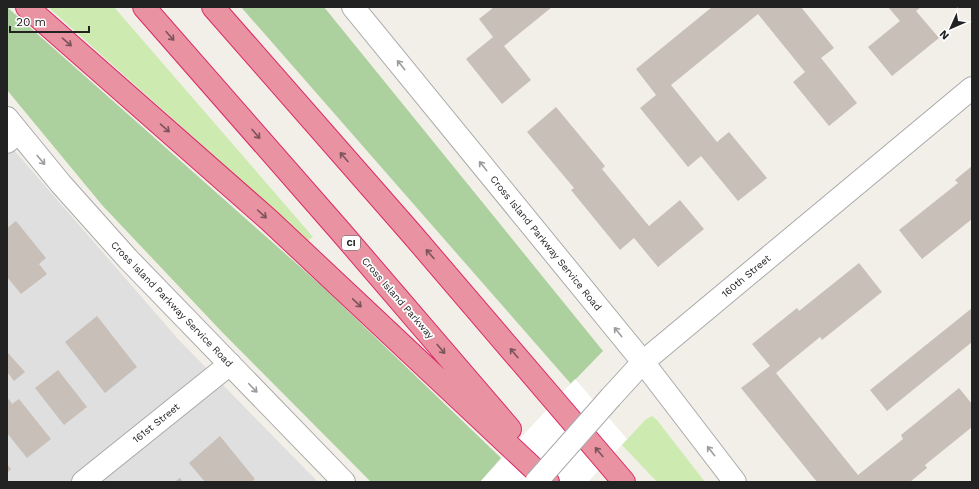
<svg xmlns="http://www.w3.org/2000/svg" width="979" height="489" font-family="'Work Sans',sans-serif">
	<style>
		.residential { fill: #e0dfdf }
		.grass { fill: #cdebb0 }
		.forest { fill: #add19e }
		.pier { fill: #fff }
		.building { fill: #c7bfb8 }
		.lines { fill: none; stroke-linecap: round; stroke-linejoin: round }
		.minor-casing { stroke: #a9a9a9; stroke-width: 24 }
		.tertiary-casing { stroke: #a9a9a9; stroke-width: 24 }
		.motorway-casing { stroke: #dc2a67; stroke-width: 24 }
		.minor { stroke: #fff; stroke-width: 22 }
		.tertiary { stroke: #fff; stroke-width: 22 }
		.motorway { stroke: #e892a2; stroke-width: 22 }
		.tertiary-bridge-casing { stroke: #a9a9a9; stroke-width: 24; stroke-linecap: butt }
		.tertiary-bridge { stroke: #fff; stroke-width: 22 }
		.oneway { stroke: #7b545c }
		.oneway2 { stroke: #9c9c9c }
		.labels { text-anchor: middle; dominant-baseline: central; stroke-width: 3.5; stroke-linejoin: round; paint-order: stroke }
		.shield { fill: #fff; stroke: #646464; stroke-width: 1 }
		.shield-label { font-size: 9px; font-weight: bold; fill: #222 }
		.street-label { font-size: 10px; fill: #222; stroke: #fff }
	</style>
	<rect width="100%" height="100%" fill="#f2efe9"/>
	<path class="residential" d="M7,142L178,339L318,482H7Z"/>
	<path class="grass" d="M48,7H114L313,237L307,241L242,181Z
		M652,416L657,420L705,482H657L622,445L646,419Z"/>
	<path class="forest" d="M7,7L324,288L501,458L480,482H371L221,331L102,205L7,90Z
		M241,7H324L603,351L571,384Z"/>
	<path class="pier" d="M575,379L627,439L588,482H480Z"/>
	<path class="building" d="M494,7H552L504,46L531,80L502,104L466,59L493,37L479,19Z
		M712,7H801L834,48L821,58L857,103L829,126L793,82L805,72L758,14L681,77L671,85L717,142L729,132L767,178L738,201L701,156L688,167L640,108L656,95L636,69Z
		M888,7H921L916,11L939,38L892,76L868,47L900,21Z
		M556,107L605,166L602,169L649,226L680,200L704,229L658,267L634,238L620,250L571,190L574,188L527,132Z
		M972,166V219L922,259L899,230L958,183L955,180Z
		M16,221L46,258L39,264L47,274L21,294L7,277V228Z
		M859,263L882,292L822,340L820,337L776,373L858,475L903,439L901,435L959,388L972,404V427L925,465L927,468L910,482H817L741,388L770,366L752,344L797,308L799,311Z
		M972,308V342L887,411L870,390Z
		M97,316L137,367L105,393L65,342Z
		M8,353L25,372L14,381L7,372V354Z
		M58,370L87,407L64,425L35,388Z
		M9,399L12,404L19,399L51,439L27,458L7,433V401Z
		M220,436L255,479L251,482H205L189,463Z
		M7,464L11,469L7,473Z
		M180,478L183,482H174Z"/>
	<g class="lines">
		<defs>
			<path id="minor" d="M7,142L18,133
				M643,362L972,88
				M83,482L230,364"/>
			<path id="tertiary" d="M353,7L643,362L735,482
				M7,118L61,184L128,259L344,482
				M611,397L643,362"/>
			<path id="motorway" d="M27,7L269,220L548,482
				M144,7L341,232L510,429
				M213,7L411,233L624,482"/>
		</defs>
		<use href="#minor" class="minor-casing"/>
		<use href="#tertiary" class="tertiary-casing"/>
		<use href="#motorway" class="motorway-casing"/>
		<use href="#minor" class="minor"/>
		<use href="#tertiary" class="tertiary"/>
		<use href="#motorway" class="motorway"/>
		<defs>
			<path id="tertiary-bridge" d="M536,482L611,397"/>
		</defs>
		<use href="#tertiary-bridge" class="tertiary-bridge-casing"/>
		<use href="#tertiary-bridge" class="tertiary-bridge"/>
	</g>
	<defs><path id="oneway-shaft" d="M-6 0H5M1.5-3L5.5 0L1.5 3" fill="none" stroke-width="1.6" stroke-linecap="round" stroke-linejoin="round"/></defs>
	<g class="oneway">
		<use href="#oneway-shaft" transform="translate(170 36) rotate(48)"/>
		<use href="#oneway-shaft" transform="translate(67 42) rotate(41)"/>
		<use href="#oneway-shaft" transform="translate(165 128) rotate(41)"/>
		<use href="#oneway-shaft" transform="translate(256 134) rotate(49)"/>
		<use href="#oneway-shaft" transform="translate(344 157) rotate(-131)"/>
		<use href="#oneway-shaft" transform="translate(262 214) rotate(42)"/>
		<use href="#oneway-shaft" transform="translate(430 254) rotate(-131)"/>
		<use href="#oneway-shaft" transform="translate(357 303) rotate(43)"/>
		<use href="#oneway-shaft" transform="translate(441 349) rotate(50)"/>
		<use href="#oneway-shaft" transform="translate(514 353) rotate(-130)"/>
		<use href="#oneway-shaft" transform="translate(599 452) rotate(-130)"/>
	</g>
	<g class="oneway2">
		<use href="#oneway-shaft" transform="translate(401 65) rotate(-129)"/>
		<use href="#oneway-shaft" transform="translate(41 160) rotate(50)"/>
		<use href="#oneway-shaft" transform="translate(483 166) rotate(-129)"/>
		<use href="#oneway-shaft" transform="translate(618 332) rotate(-129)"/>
		<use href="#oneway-shaft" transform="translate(253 388) rotate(46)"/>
		<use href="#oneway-shaft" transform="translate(711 451) rotate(-128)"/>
	</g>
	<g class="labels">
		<rect class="shield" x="342" y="236" width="18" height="14" rx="3"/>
		<g class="shield-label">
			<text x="351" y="243">CI</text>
		</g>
		<g class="street-label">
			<text transform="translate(546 243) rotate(51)">Cross Island Parkway Service Road</text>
			<text transform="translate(746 276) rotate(-40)">160th Street</text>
			<text transform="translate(398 298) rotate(49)">Cross Island Parkway</text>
			<text transform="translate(172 304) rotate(46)">Cross Island Parkway Service Road</text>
			<text transform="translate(156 423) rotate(-39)">161st Street</text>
		</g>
	</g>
	<rect width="979" height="489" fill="none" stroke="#222222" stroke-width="16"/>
	<g transform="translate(951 28) rotate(225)" stroke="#ffffff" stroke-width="3" paint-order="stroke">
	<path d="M0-3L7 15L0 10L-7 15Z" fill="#222222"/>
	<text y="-6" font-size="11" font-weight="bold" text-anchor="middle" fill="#222222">N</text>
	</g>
	<path d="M10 26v6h79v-6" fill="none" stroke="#222222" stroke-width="2"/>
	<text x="16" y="26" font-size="12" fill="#222222" stroke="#ffffff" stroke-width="3" paint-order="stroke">20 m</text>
</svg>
